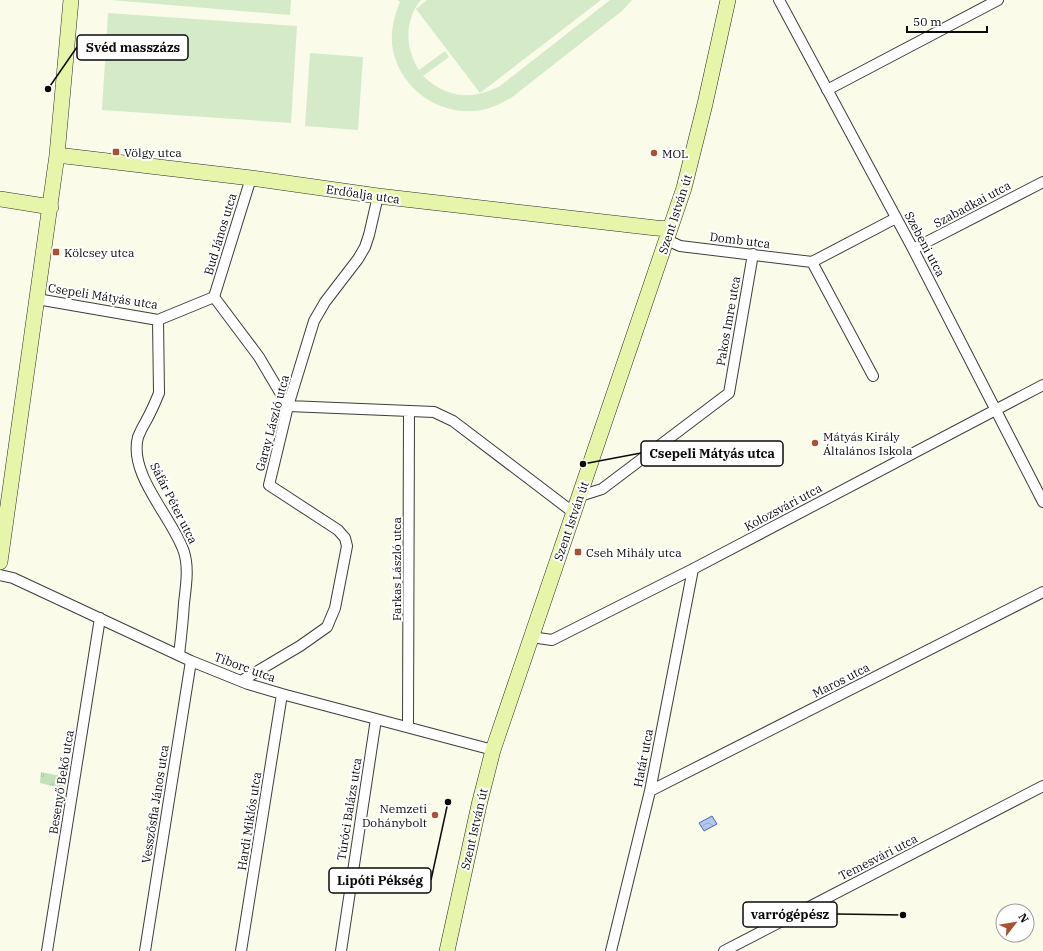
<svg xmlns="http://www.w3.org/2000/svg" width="1043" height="951" font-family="'IBM Plex Serif',serif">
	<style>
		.grass { fill: url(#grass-tufts) }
		.pitch { fill: #d4eac8 }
		.water { fill: url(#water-waves); stroke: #4468bc }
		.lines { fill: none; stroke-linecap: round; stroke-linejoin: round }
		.street-casing { stroke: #3d3d3d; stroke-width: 12 }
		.secondary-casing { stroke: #2c2c2c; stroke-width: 16 }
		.street { stroke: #fff; stroke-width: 10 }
		.secondary { stroke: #e7f5ab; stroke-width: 15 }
		.poi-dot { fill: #a95133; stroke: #fff; stroke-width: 1.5 }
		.labels { text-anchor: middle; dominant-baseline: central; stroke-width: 4; stroke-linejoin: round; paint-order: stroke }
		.poi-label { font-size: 12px; fill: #0a0a0a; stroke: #fff; text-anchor: start }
		.street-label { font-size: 12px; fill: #0a0a0a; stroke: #fff }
		.leader { fill: none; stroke: #0a0a0a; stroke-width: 1.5 }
		.callout-dot { fill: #0a0a0a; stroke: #fff; stroke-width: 1.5 }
		.callout { fill: #fff; stroke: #0a0a0a; stroke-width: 1.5 }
		.callout-label { font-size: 13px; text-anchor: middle; font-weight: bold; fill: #0a0a0a }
	</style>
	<defs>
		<pattern id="grass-tufts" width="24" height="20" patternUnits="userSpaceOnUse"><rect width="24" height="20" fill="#c1e2b8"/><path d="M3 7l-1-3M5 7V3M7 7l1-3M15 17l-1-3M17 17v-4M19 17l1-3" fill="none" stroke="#a4c19d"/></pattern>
		<pattern id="water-waves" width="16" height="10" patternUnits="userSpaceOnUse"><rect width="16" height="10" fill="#b4c7ee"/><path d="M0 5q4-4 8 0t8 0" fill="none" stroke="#99aacb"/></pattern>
	</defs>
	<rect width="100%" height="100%" fill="#fafce9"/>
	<path class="grass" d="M41,772L66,777L65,789L40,783Z"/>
	<path class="pitch" d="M111,0H291L290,15Z
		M398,0H421C404,21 405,48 419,70L445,51L449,57L423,76C447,98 470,101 500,86L610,0H632L622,11L511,98C503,102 495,107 486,109C443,120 397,89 392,44C391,30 394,16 400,2Z
		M427,0H601L480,93L416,9Z
		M108,13L297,26L291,123L102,110Z
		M310,53L363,57L358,130L305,126Z"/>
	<path class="water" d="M712,816L717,824L704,831L699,823Z"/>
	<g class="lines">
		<defs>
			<path id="street" d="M779,0L913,249L1043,502
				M827,90L998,0
				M667,240L680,246L812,262L873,376
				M913,249L1043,182
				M812,262L896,218
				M214,297L259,357L288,406
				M214,297L251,178
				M37,299L158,320L214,297
				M158,320L159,393C155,403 151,412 146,421C143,426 140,432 138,437C128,475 173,518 184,552C189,568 186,586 184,603C183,620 181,638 179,655
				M288,406L434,412L453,421L574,513
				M580,496L602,489L729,393L753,254
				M0,575L13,578L191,661L248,684L282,694L493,750
				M531,637L552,640L693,569L1043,385
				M241,681L300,646L327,627L335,608L347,546L345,538L338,530L269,485L288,406L314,321L325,302L358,259L365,247L369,235L378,196
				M408,727L409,411
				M650,791L1043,592
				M47,951L100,618
				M145,951L191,661
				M241,951L282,694
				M341,951L376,719
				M611,951L650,791L693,569
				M724,951L1043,786"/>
			<path id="secondary" d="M57,155L251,178L378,196L656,228L670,229
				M0,199L51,207
				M0,562L57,155L71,0
				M447,951L479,805L493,750L684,188L705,104L728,0"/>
		</defs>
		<use href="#street" class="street-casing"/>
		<use href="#secondary" class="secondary-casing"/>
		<use href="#street" class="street"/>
		<use href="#secondary" class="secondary"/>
	</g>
	<g class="poi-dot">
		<rect x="112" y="148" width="8" height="8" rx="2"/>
		<circle cx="654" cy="153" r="4"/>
		<rect x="52" y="248" width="8" height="8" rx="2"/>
		<circle cx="815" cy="443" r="4"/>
		<rect x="574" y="548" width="8" height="8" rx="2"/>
		<circle cx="435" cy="815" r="4"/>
	</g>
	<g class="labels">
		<g class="poi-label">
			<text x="124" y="152">Völgy utca</text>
			<text x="662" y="153">MOL</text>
			<text x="64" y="252">Kölcsey utca</text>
			<text x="823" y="436">Mátyás Király<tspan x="823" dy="14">Általános Iskola</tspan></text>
			<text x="586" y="552">Cseh Mihály utca</text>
			<text x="427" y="808" text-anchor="end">Nemzeti<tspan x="427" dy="14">Dohánybolt</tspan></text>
		</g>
		<g class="street-label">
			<text transform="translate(363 194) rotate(8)">Erdőalja utca</text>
			<text transform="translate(972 204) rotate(-28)">Szabadkai utca</text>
			<text transform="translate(675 214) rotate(-72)">Szent István út</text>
			<text transform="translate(220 234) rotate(-73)">Bud János utca</text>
			<text transform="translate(740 240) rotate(7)">Domb utca</text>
			<text transform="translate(925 244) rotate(62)">Szebeni utca</text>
			<text transform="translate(103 296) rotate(9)">Csepeli Mátyás utca</text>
			<text transform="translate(728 321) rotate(-80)">Pakos Imre utca</text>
			<text transform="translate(272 423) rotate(-75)">Garay László utca</text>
			<text transform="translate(174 503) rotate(63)">Sáfár Péter utca</text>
			<text transform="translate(783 507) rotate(-28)">Kolozsvári utca</text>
			<text transform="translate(571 521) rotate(-71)">Szent István út</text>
			<text transform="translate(396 569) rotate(-90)">Farkas László utca</text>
			<text transform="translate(245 667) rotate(20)">Tiborc utca</text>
			<text transform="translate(841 680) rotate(-27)">Maros utca</text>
			<text transform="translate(643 758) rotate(-79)">Határ utca</text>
			<text transform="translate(61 782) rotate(-81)">Besenyő Bekő utca</text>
			<text transform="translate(155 804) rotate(-81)">Vesszősfia János utca</text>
			<text transform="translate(349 809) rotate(-81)">Túróci Balázs utca</text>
			<text transform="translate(249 821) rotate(-81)">Hardi Miklós utca</text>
			<text transform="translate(474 829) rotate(-77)">Szent István út</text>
			<text transform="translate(878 857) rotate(-27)">Temesvári utca</text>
		</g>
	</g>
	<path class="leader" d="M48 89L77 47M583 464L641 453M448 802L431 880M903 915L837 914"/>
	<g class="callout-dot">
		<circle cx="48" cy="89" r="4"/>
		<circle cx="583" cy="464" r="4"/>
		<circle cx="448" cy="802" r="4"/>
		<circle cx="903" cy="915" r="4"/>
	</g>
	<g class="callout">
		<rect x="77" y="35" width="111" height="25" rx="4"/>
		<rect x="641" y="441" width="142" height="25" rx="4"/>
		<rect x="329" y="868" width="102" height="25" rx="4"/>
		<rect x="743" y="902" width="94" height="25" rx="4"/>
	</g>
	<g class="callout-label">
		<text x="133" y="52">Svéd masszázs</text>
		<text x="712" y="458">Csepeli Mátyás utca</text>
		<text x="380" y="885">Lipóti Pékség</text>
		<text x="790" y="919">varrógépész</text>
	</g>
	<g transform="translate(1015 923) rotate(59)"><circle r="19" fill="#ffffff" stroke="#9d9d9d"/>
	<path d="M0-3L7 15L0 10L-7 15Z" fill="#a95133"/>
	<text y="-6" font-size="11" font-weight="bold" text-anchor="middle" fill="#0a0a0a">N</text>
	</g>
	<path d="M907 26v6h80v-6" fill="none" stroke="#0a0a0a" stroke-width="2"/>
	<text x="913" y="26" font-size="12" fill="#0a0a0a" stroke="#ffffff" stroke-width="3" paint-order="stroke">50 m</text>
</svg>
